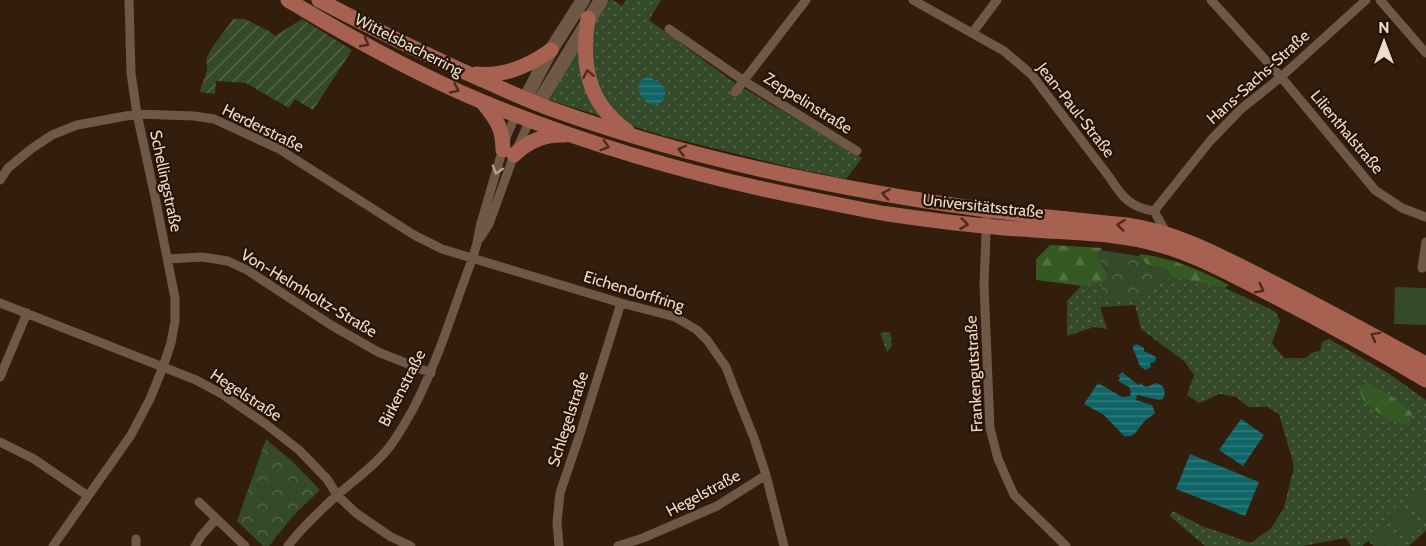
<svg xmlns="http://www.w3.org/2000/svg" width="1426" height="546" font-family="Cabin,sans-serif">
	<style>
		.grass { fill: url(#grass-dots) }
		.forest { fill: url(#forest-firs) }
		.park { fill: url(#park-crowns) }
		.garden { fill: url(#garden-furrows) }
		.pitch { fill: #344a2a }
		.water { fill: url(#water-rules) }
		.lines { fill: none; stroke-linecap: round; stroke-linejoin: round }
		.minor { stroke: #705846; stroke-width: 9 }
		.secondary { stroke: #705846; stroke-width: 14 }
		.primary { stroke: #a66150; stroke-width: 15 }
		.oneway { stroke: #4e2b1c }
		.oneway2 { stroke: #b3a192 }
		.labels { text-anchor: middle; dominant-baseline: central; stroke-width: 4.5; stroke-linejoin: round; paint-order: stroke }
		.street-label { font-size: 16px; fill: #eadcd1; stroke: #281405 }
	</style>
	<defs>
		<pattern id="grass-dots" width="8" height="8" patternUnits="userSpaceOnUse" patternTransform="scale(1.5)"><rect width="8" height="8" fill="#344a2a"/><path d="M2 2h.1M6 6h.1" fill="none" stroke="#526448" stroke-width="1.8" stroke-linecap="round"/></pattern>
		<pattern id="forest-firs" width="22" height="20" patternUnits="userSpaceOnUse" patternTransform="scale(1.5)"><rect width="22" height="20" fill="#355922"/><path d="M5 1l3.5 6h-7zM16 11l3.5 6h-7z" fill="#527041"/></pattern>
		<pattern id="park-crowns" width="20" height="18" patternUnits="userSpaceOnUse" patternTransform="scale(1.5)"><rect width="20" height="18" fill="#344a2a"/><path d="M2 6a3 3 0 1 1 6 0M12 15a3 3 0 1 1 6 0" fill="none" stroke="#526448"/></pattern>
		<pattern id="garden-furrows" width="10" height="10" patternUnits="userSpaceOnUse" patternTransform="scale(1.5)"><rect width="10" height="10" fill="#344a2a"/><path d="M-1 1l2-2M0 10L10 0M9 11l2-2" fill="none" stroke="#526448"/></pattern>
		<pattern id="water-rules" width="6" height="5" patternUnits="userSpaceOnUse" patternTransform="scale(1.5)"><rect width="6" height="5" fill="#106667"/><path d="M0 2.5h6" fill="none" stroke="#337b7c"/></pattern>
	</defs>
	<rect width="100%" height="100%" fill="#331e0d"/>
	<path class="grass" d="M609,0H613L622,6L626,0H661L649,20L735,83L862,158L846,179L793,168L664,136L549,100L596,17Z
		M1171,277L1225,288L1276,312L1280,321L1272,343L1284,358H1306L1311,353L1320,351L1322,342L1329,339L1388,373L1426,400V495L1418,487L1406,498L1426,521V531L1409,546H1396L1399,543L1374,535L1385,546H1374L1368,541L1362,546H1351L1346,538L1303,546H1205L1170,516L1173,511L1202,526L1251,543L1271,528L1284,508L1294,466L1279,414L1267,407H1249L1236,397L1220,394L1199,403L1187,395L1194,375L1184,361L1141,329L1135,305L1100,307L1107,329L1094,327L1067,336V301L1081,286L1102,283L1101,301L1131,302Z
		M890,332L892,346L887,352L880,333Z"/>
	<path class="forest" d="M1050,245L1102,248L1097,257L1109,275L1102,283L1083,286L1036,280V259Z
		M1140,254C1173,258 1200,270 1229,285L1225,288L1171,277L1167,270L1146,264L1139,256Z
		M1367,383C1384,390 1398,400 1412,413L1409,425L1389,420L1365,403L1358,388Z"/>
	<path class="park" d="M1100,250L1139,256L1146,264L1167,270L1171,277L1131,302L1101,301L1102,283L1109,274L1097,257Z
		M266,439L294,463L320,490L293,516L269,546H263L237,521Z"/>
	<path class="garden" d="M233,19H245L269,31L275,36L302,19L352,50L313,110L295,99L289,108L246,83L216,81L215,94L200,92C202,80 210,72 206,60C212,44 224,33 233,19Z"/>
	<path class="pitch" d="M1395,287L1426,288V325L1394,324Z
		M1418,486L1426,495V521L1406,498Z
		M1399,504L1421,528L1407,539L1386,516Z
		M1383,526L1399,543L1396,546H1385L1374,535Z"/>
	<path class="water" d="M646,77C655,78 671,88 663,100C652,115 626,89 646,77Z
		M1137,344L1144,348V351L1156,357L1155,362L1150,363L1151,367L1145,370L1140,366L1133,348V346Z
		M1122,372L1138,385L1141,383C1147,390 1149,385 1157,383C1165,386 1166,392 1163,399L1159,400L1137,395L1136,400L1152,405L1155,413C1151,417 1146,419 1143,423C1136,431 1135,438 1124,436L1104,415L1084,404L1098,383L1122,397L1130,396L1131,392L1129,387L1118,381L1120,378L1118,376Z
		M1241,419L1264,435L1243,466L1219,450Z
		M1190,454L1259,482L1245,516L1176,489Z"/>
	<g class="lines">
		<path class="minor" d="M913,0L1004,51L1032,75L1110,178C1122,197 1131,208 1154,211L1167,234
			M1211,0L1281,77L1375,190L1402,208L1426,217
			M1380,0L1426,53
			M669,29L744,81L857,151
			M973,32L997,0
			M735,92L806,0
			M0,180L8,168L31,149L52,135L77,125L137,114L194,116L214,119L279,149L414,235L442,249L621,303L675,317L697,330L707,340L726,367L735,391L754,438L766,475L784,546
			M987,210L984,285L990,428L998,459L1014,495L1066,546
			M1154,211L1210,141L1241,109L1281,77L1366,0
			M480,238L489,224L514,155L530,120
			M168,259L202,257L228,261L247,270L331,325L378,352L431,373
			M1422,268L1426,242
			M0,303L196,380L222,394L267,425L299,450L327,479L337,495L356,513L391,537L411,546
			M0,377L27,313
			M0,442L34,459L88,496
			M199,502L245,546
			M136,539V546
			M53,546L131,435L150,399L163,367L171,343L175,321V298L155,197L137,114L131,73L129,0
			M195,546L201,536L216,519
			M288,546C302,527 319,512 336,496C353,481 372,468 387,450C397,438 404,424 412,411C438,362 453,309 473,257L477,243L481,223L507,135L516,115
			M559,546L557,523L560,493L581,431L621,303
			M618,546L643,538L717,506L766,475"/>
		<path class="secondary" d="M525,99L551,50L583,0
			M538,104L601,0"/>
		<path class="primary" d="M288,0C351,38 416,74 483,102C590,146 702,178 816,200C840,205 864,210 888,214C936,221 984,227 1033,230C1074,233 1120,233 1160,245C1196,255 1228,273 1260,289C1317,318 1372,348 1426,380
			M319,0C372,28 424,54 478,78C503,89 528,101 554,110C693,160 841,190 987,210C1034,216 1080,220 1127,225C1175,232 1217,254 1260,276C1316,304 1371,334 1426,364
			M588,18C581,64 587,103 627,131
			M476,74C504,77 529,66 551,50
			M484,104C497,120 503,129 503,150
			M514,155C528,141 546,134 565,135"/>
	</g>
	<defs><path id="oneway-chevron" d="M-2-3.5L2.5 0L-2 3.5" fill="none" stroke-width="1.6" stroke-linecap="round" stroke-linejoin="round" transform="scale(1.5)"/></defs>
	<g class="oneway">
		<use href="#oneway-chevron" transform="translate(365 43) rotate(28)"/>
		<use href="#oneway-chevron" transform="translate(588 74) rotate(-102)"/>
		<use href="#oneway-chevron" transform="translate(455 89) rotate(25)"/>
		<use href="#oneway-chevron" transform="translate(605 146) rotate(18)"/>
		<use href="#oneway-chevron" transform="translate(682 150) rotate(-165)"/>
		<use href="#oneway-chevron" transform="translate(886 194) rotate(-171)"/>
		<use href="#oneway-chevron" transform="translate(964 224) rotate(7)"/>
		<use href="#oneway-chevron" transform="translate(1121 225) rotate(-173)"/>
		<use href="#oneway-chevron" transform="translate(1260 289) rotate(27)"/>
		<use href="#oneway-chevron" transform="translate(1375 336) rotate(-151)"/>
	</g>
	<use class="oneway2" href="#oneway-chevron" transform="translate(497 170) rotate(107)"/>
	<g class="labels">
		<g class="street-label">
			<text transform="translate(409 45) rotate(27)">Wittelsbacherring</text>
			<text transform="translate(1258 77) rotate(-42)">Hans-Sachs-Straße</text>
			<text transform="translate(808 103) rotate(32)">Zeppelinstraße</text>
			<text transform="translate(1076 110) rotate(52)">Jean-Paul-Straße</text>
			<text transform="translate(263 128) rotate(26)">Herderstraße</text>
			<text transform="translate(1347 132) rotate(50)">Lilienthalstraße</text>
			<text transform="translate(166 181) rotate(78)">Schellingstraße</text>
			<text transform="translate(983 206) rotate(6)">Universitätsstraße</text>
			<text transform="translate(634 291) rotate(17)">Eichendorffring</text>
			<text transform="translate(309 293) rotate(31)">Von-Helmholtz-Straße</text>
			<text transform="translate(974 374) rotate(-93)">Frankengutstraße</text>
			<text transform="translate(402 388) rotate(-63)">Birkenstraße</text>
			<text transform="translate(246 395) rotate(33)">Hegelstraße</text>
			<text transform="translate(568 419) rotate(-72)">Schlegelstraße</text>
			<text transform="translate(703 493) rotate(-28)">Hegelstraße</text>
		</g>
	</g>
	<g transform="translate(1384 42)" stroke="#281405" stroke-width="4.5" paint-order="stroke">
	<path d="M0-4.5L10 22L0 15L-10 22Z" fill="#eadcd1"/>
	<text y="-9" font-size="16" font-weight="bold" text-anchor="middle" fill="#eadcd1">N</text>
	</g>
</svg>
